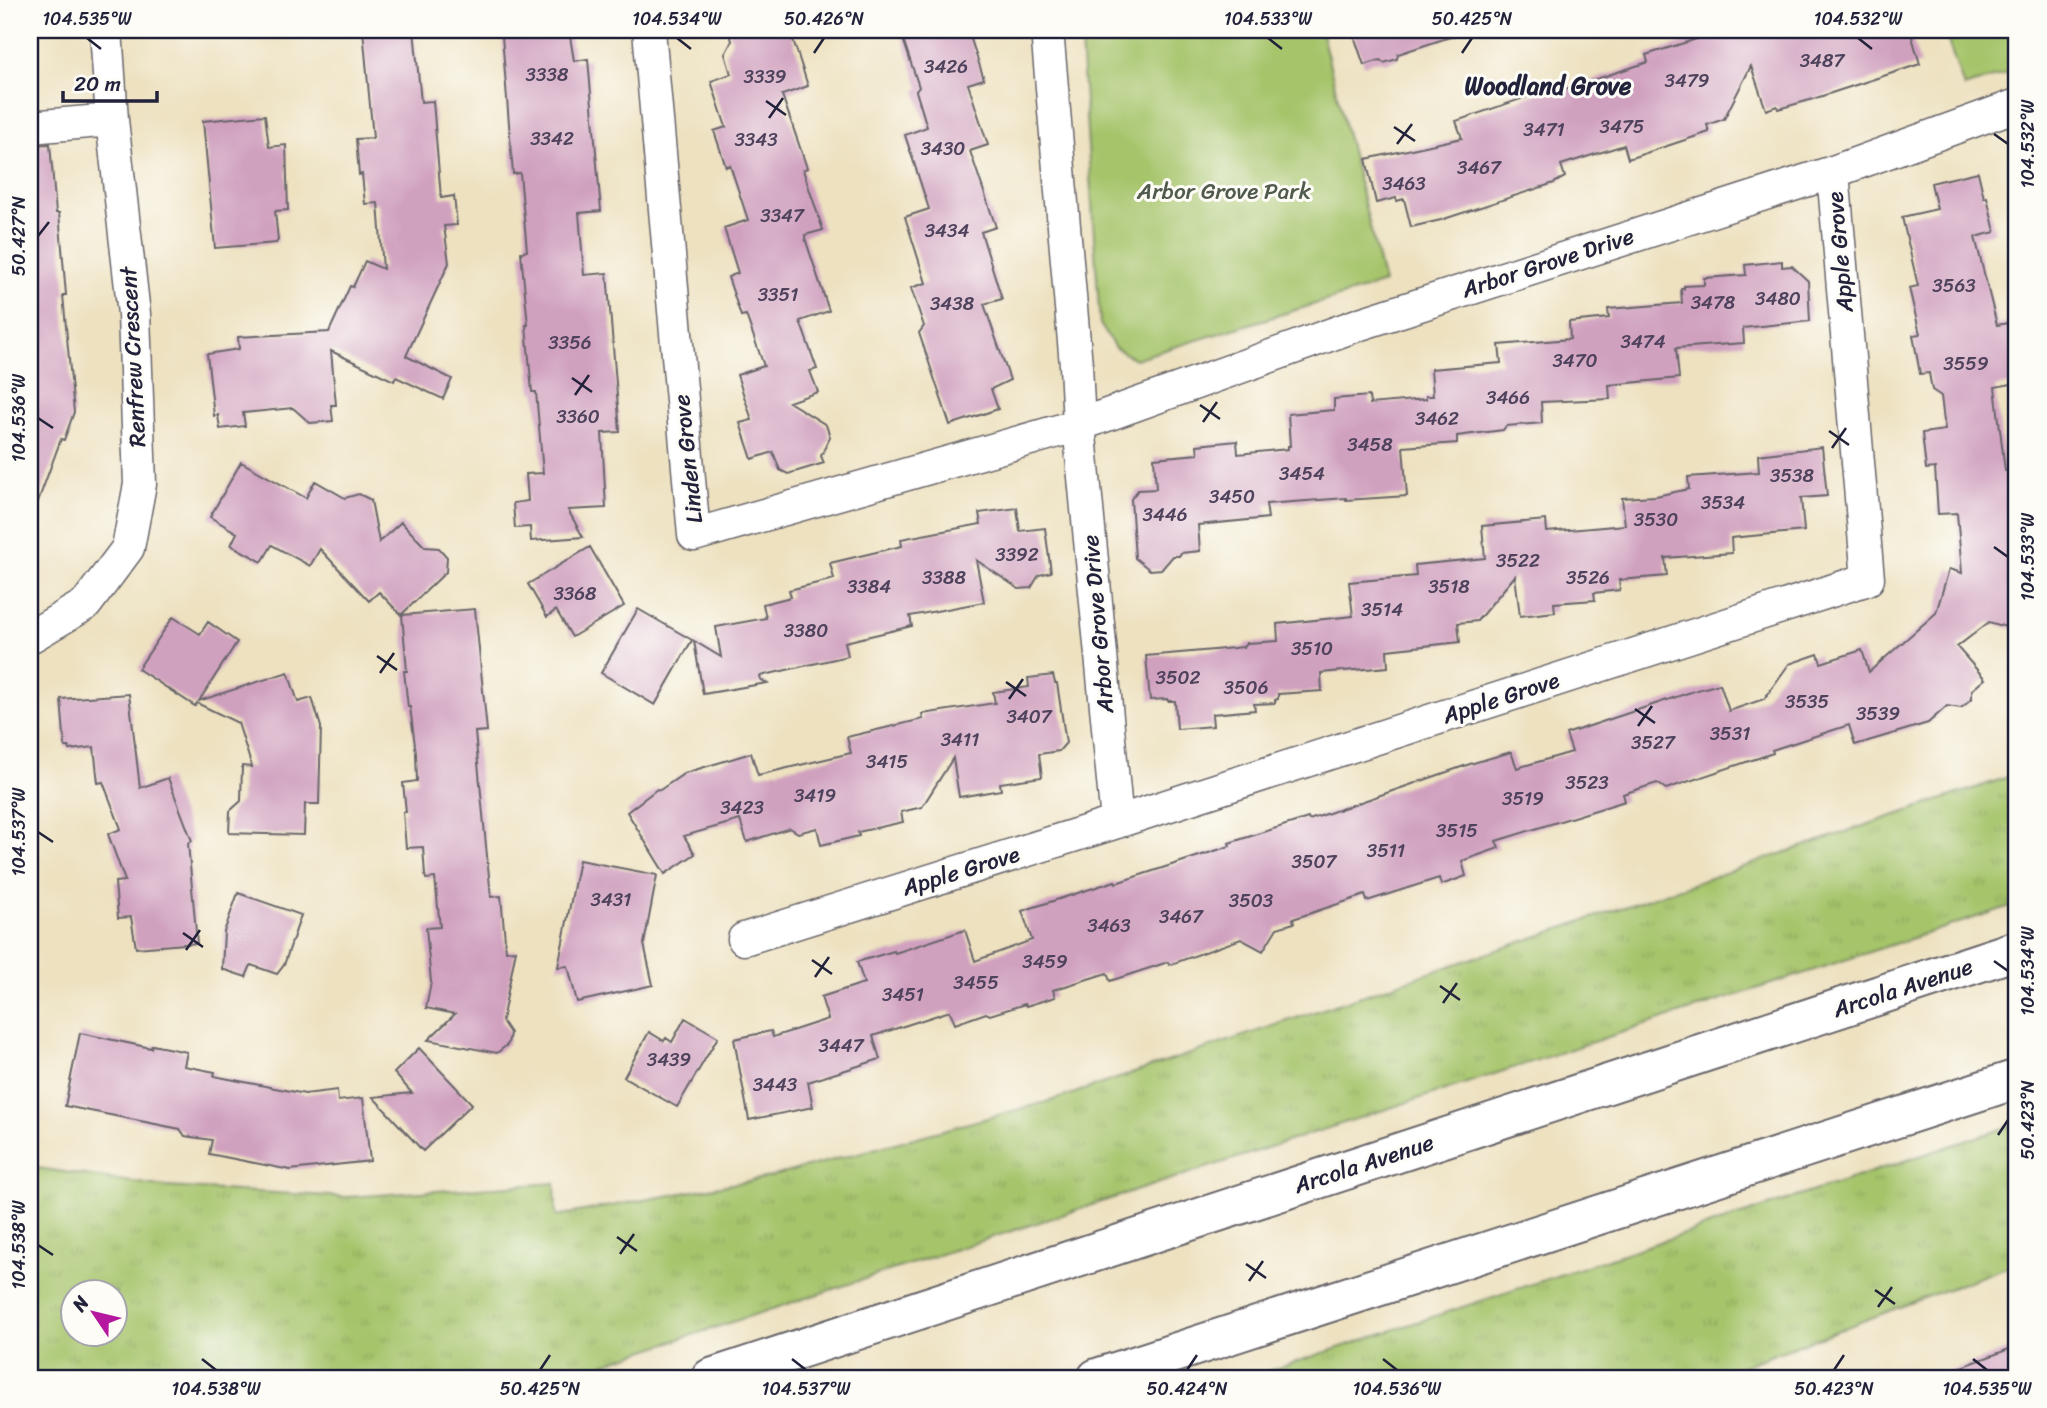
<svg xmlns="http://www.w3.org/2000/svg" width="2047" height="1408" font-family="Sriracha,sans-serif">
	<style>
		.grass { fill: url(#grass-tufts); stroke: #647353; stroke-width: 2; fill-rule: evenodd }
		.park { fill: #a6c46b; stroke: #647353; stroke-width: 2 }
		.building { fill: #d0a1bf }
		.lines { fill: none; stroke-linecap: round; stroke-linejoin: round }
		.minor-casing { stroke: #69656a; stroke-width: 35 }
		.major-casing { stroke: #69656a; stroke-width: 42 }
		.minor { stroke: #fff; stroke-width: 32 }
		.major { stroke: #fff; stroke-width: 38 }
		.ticks { fill: none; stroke: #22223b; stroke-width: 2.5 }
		.labels { text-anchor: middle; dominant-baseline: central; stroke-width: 6; stroke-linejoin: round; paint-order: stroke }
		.number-label { font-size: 19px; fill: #4e425c }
		.park-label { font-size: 23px; fill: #505b4c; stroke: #fdfcf7 }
		.street-label { font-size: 23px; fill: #22223b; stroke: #fdfcf7 }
		.neighbourhood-label { font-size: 24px; font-weight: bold; fill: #22223b; stroke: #fdfcf7 }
		.neatline { fill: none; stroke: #22223b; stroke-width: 2.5 }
		.ticks-label { font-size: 18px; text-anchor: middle; fill: #22223b }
	</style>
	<defs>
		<pattern id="grass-tufts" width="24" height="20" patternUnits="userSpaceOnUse" patternTransform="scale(1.75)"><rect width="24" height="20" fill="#a6c46b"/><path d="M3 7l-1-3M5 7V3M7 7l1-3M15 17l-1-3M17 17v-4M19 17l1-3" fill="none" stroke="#8fa85e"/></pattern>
	</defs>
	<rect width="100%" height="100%" fill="#fdfcf7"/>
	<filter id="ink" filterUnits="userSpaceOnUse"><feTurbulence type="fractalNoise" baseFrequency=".0143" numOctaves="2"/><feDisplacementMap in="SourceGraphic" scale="14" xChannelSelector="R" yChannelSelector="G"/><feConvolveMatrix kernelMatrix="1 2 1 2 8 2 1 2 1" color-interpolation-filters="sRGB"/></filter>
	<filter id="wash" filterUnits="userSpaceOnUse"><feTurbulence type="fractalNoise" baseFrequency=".00686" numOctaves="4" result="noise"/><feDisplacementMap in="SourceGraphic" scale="28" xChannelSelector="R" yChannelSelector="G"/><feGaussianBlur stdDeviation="1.57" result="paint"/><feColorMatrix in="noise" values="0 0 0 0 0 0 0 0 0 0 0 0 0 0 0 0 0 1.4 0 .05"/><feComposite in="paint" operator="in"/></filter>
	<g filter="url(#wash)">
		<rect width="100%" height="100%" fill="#ede1c0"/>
		<path class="grass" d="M2017,774V904L560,1378H30V1167L166,1187L347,1197L555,1183L556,1216L770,1177L1057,1099ZM74,1292H116V1334H74Z
			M2017,1124V1263L1711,1378H1247Z"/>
		<path class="park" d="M1117,30H1321L1384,283L1135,359L1115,348L1100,324L1081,43Z
			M1944,30H2017V70L1964,87Z"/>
		<g id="blocks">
			<path class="building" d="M363,30H414L421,102L433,101L441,198L454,196L457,225L444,226L449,263L406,356L452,379L443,399L396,377L394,381L331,351L336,405H331L333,421L310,423L293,408L243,413L245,426L220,429L218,415L214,416L207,354L239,349L238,337L329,332L350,286L353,287L365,261L383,269L378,203L365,204L362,174L359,175L356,139L373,138Z
				M569,30L574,61L588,59L601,211L579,213L584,275L607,273L620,432L602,433L606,508L568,510L583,537L531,541L530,527L515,528L513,503L528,501L526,474L543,473L536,392H532L526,325H528L521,252L527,251L520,173L513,174L502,36Z
				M729,30H790L808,86L782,95L807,168L803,170L823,230L805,235V238L829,311L800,321L817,369L810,371L818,392L789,402L826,425L830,437L821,456L824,463L788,474L780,470L773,452L752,459L740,423L752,420L737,375L764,366L746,315L741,316L728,277L738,273L724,228L748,220L730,165L726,167L714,131L726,127L711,81L731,74L725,54L732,41Z
				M900,30H968L984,79L968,84L988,145L970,151L996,227L981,232L1002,299L984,304L1010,380L991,389L998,409L950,425L919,333L924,326L911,288L926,283L905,217L929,209L905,135L927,127L916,91L919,87Z
				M1352,30H1455L1456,35L1398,54L1397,59L1384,63L1380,60L1364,65Z
				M1725,30H1910L1920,64L1810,100L1778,109L1777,106L1766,110L1751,66L1724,119L1707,125L1709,132L1628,159L1624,145L1561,165L1565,177L1554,183L1441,220L1411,227L1404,199L1397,201L1396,198L1376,203L1366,159L1462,138L1456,121L1565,84L1566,89L1648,62L1646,55Z
				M265,115L269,147L286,145L288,210L275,211L278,240L276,243L215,248L203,121Z
				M50,144L56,213H59L66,295H63L74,412L64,440L61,439L33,515L30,514V145Z
				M1978,172L1984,198L1987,197L1995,232L1975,237L1997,325L2008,323L2017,378V383L1995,387L2005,471L2013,470L2017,520V614L2013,629L1989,622L1957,647L1985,679L1972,690V699L1961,708L1947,706L1928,723L1855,745L1849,725L1772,750L1773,753L1666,789L1657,783L1623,794L1625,801L1496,841L1499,848L1462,861L1466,876L1441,885L1439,878L1367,901L1365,895L1293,919L1294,923L1277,928L1263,951L1241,939L1169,965L1168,962L1110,981L1107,973L1053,990L1055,997L1026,1006L1025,1004L990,1015L986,1013L955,1024L950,1011L873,1036L880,1059L808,1082L813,1107L749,1120L734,1039L771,1031L773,1037L828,1019L821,997L864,983L857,962L894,951L895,953L965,930L975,961L1032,940L1022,911L1115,881L1116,883L1230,846L1229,843L1308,818L1309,820L1470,764L1511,752L1517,768L1572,752L1566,734L1697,690L1720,684L1729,711L1764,699L1789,664L1818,654L1821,663L1862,650L1869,672L1936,613L1949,569L1962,573L1957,513L1938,514L1935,468L1926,469L1922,433L1945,430L1941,396L1932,390L1929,373L1920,374L1913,335L1920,334L1909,288L1918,286L1902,217L1937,209L1931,183Z
				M1782,261V267L1792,266L1808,281L1810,321L1743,328L1744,343L1676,348L1679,378L1609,385L1610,399L1541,402L1542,423L1506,426L1503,430L1457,436V443L1403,447L1407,496L1346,500V498L1266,504L1268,518L1198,525L1200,551L1181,553L1179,556H1173L1162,569L1150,570L1135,558L1131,499L1138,490L1156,489L1154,458L1198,454L1197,445L1237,441L1238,454L1288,449V446H1290L1288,414L1334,410V399L1369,396L1370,404L1426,399V396H1433L1431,369L1501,363L1499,345L1570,339L1569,322L1609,318L1608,309L1682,303L1681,289H1684V286L1704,285V278L1746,275L1745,265Z
				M1822,447L1827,496L1801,498L1804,531L1731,538L1732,553L1665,558L1667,576L1619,580L1620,590L1594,593L1595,600L1554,603L1555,612L1520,616L1515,576L1477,621L1458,623L1460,642L1387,650L1388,667L1321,673L1322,691L1278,694V699L1275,700V703L1254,704L1255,710L1212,714L1213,726L1177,729L1175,701H1168L1167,699L1150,700L1146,656L1214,650L1243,647L1247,643L1278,641L1277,624L1353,616L1349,582L1416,576L1415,565L1485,558L1482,526L1546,520L1547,532L1625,525L1622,498L1656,496L1689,489L1688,477L1759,472L1758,455Z
				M241,462L306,498L315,481L345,498L359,494L371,500L379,542L401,522L425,547L439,548L447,557L446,572L401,615L379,592L369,601L320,549L310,566L272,545L262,562L231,545L237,533L210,517Z
				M1017,508L1020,531L1045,528L1051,572L1039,575L1031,588L1019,589L976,560L984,602L910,616L912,626L845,642L848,656L760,676L761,680L767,683L703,694L694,641L721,657L716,627L766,618L763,604L791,597L789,590L834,579L830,563L902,546L901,539L981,524L979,513Z
				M590,547L624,606L572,637L556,610L547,617L528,584Z
				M475,609L487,731L475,732L491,897L501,896L506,951L516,950L502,1021L510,1033L508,1044L497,1053L428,1040L455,1014L426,1008L431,982L426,928L440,927L435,878L426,879L425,875L423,847L406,848L403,812H406L403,783L417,781L416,753L410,707H408L404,671H407L402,615Z
				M638,609L692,640L655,705L601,673Z
				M173,617L200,634L208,622L237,642L199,701L288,672L298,702L312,698L321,727L319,804H305L304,835L229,833L230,811L241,801L242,766L252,767L238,723L197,703L195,706L138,669Z
				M1053,675L1055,683H1057L1066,743L1059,751L1039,754L1042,777L1000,783L1001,790L959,797L953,758L922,807L901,812L903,822L858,832L859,836L821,845L817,828L798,833L790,828L747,842L740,820L684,836L695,854L665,874L627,812L657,789L660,790L685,773L751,753L758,775L851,753L847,737L923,719L922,714L995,703L993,692L1029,687L1028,678Z
				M129,694L140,788L168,778L192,841L188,843L197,943L136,948L131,917L118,918L115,882L125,881L108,834L121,829L103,782L98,783L94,747L69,750V747H65L61,699Z
				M579,860L657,875L644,944L653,985L577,1002L568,966L558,967Z
				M238,893L301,915L284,965L277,974L251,965L246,977L222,969L224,932Z
				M685,1018L718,1037L677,1107L624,1077L649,1032L664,1041L666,1038L672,1042Z
				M80,1033L151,1048L152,1045L187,1052L184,1066L215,1072L214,1076L305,1094L337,1090L338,1101L363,1098L370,1161L290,1170L209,1154L212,1140L185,1136L180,1129L65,1106Z
				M419,1048L472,1104L423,1151L373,1097L412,1093L394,1073Z
				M2017,1346V1378H1938V1376Z"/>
		</g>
	</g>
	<g filter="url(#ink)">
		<use href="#blocks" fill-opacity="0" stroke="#69656a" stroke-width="2"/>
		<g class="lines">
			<defs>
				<path id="minor" d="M649,30L694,535L1079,425L1360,324L1833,172L2017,105
					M1047,30L1076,365L1079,425L1117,822
					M30,127L112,120
					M30,637L86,604L128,548L140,484L134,314L112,120L106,30
					M744,939L1117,822L1868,579L1833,172"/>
				<path id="major" d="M711,1378L2017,950
					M1097,1378L2017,1079"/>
			</defs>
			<use href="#minor" class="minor-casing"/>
			<use href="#major" class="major-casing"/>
			<use href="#minor" class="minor"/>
			<use href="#major" class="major"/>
		</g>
	</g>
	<path class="ticks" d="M87,38L101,49M677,38L691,49M1268,38L1282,49M1858,38L1872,49M814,53L824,38M1462,53L1472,38M766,101L786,115M769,118L783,98M1394,127L1415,141M1994,134L2008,144M1397,144L1412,124M38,236L49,222M572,378L592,392M575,395L589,375M1200,405L1220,419M38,418L53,428M1203,422L1217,402M1829,431L1849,445M1832,448L1846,428M1994,547L2008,557M377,656L397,670M380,673L394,653M1006,682L1026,696M1009,699L1023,679M1635,709L1655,723M1638,726L1652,706M38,832L53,842M183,933L203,947M186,950L200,930M812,960L832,974M1994,961L2008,971M815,977L829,957M1440,986L1460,1000M1443,1003L1457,983M1998,1135L2008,1120M617,1237L637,1251M38,1245L53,1255M620,1254L634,1234M1246,1264L1266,1278M1249,1281L1263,1261M1875,1290L1895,1304M1878,1307L1892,1287M202,1359L216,1370M792,1359L806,1370M1383,1359L1397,1370M1973,1359L1987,1370M540,1370L550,1355M1187,1370L1197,1355M1834,1370L1844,1355"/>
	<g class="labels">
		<g class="number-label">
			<text x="1822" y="60">3487</text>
			<text x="946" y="66">3426</text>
			<text x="547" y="74">3338</text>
			<text x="765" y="76">3339</text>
			<text x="1687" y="80">3479</text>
			<text x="1622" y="126">3475</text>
			<text x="1544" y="129">3471</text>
			<text x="552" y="138">3342</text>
			<text x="756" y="139">3343</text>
			<text x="943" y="148">3430</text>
			<text x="1479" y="167">3467</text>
			<text x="1404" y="183">3463</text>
			<text x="782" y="215">3347</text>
			<text x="947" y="230">3434</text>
			<text x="1954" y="285">3563</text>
			<text x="778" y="294">3351</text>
			<text x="1778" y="298">3480</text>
			<text x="1713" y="302">3478</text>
			<text x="952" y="303">3438</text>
			<text x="1643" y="341">3474</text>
			<text x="570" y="342">3356</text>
			<text x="1575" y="360">3470</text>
			<text x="1966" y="363">3559</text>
			<text x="1508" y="397">3466</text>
			<text x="578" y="416">3360</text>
			<text x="1437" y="418">3462</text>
			<text x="1370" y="444">3458</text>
			<text x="1302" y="473">3454</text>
			<text x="1792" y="475">3538</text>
			<text x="1232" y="496">3450</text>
			<text x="1723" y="502">3534</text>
			<text x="1165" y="514">3446</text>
			<text x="1656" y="519">3530</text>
			<text x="1017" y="554">3392</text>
			<text x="1518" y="560">3522</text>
			<text x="944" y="577">3388</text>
			<text x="1588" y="577">3526</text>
			<text x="869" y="586">3384</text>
			<text x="1449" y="586">3518</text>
			<text x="575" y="593">3368</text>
			<text x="1382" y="609">3514</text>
			<text x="806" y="630">3380</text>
			<text x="1312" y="648">3510</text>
			<text x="1178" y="677">3502</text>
			<text x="1246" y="687">3506</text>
			<text x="1807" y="701">3535</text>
			<text x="1878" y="713">3539</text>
			<text x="1029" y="716">3407</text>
			<text x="1730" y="733">3531</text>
			<text x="960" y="739">3411</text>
			<text x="1653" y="742">3527</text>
			<text x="887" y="761">3415</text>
			<text x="1587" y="782">3523</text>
			<text x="815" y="795">3419</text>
			<text x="1523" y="798">3519</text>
			<text x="742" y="807">3423</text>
			<text x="1457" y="830">3515</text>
			<text x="1386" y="850">3511</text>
			<text x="1314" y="861">3507</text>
			<text x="611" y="899">3431</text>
			<text x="1251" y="900">3503</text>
			<text x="1181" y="916">3467</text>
			<text x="1109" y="925">3463</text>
			<text x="1045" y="961">3459</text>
			<text x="976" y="982">3455</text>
			<text x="903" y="994">3451</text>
			<text x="841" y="1045">3447</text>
			<text x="669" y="1059">3439</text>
			<text x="775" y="1084">3443</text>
		</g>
		<g class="park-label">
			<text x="1224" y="191">Arbor Grove Park</text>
		</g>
		<g class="street-label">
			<text transform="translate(1840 252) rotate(-95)">Apple Grove</text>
			<text transform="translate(1548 263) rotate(-18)">Arbor Grove Drive</text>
			<text transform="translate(133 357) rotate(-93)">Renfrew Crescent</text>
			<text transform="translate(688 459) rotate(-96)">Linden Grove</text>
			<text transform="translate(1098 624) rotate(-95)">Arbor Grove Drive</text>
			<text transform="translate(1501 698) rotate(-18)">Apple Grove</text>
			<text transform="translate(961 871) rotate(-17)">Apple Grove</text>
			<text transform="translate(1903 988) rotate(-18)">Arcola Avenue</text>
			<text transform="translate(1364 1164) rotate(-18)">Arcola Avenue</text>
		</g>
		<g class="neighbourhood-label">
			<text x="1548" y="86">Woodland Grove</text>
		</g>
	</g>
	<rect width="2047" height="1408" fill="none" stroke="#fdfcf7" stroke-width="77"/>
	<g transform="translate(94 1313) rotate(305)"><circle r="33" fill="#fdfcf7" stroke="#a5a5ac" stroke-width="2"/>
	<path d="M0-5L12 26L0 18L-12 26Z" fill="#b5179e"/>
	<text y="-10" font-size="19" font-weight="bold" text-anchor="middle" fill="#22223b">N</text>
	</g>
	<path d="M63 91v10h94v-10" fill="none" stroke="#22223b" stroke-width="3.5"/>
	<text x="74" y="91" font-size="21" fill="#22223b" stroke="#fdfcf7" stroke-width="5" paint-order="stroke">20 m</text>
	<rect x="38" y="38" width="1970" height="1332" class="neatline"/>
	<g class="ticks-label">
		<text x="87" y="25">104.535°W</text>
		<text x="677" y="25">104.534°W</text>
		<text x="824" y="25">50.426°N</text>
		<text x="1268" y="25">104.533°W</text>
		<text x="1472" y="25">50.425°N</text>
		<text x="1858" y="25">104.532°W</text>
		<text transform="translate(2028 144) rotate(-90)" y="6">104.532°W</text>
		<text transform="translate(19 236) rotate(-90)" y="6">50.427°N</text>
		<text transform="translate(19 418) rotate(-90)" y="6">104.536°W</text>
		<text transform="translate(2028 557) rotate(-90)" y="6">104.533°W</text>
		<text transform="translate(19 832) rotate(-90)" y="6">104.537°W</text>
		<text transform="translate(2028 971) rotate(-90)" y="6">104.534°W</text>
		<text transform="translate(2028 1120) rotate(-90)" y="6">50.423°N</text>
		<text transform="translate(19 1245) rotate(-90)" y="6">104.538°W</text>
		<text x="216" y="1395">104.538°W</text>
		<text x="540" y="1395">50.425°N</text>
		<text x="806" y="1395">104.537°W</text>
		<text x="1187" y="1395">50.424°N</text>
		<text x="1397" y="1395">104.536°W</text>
		<text x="1834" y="1395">50.423°N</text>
		<text x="1987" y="1395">104.535°W</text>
	</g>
</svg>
